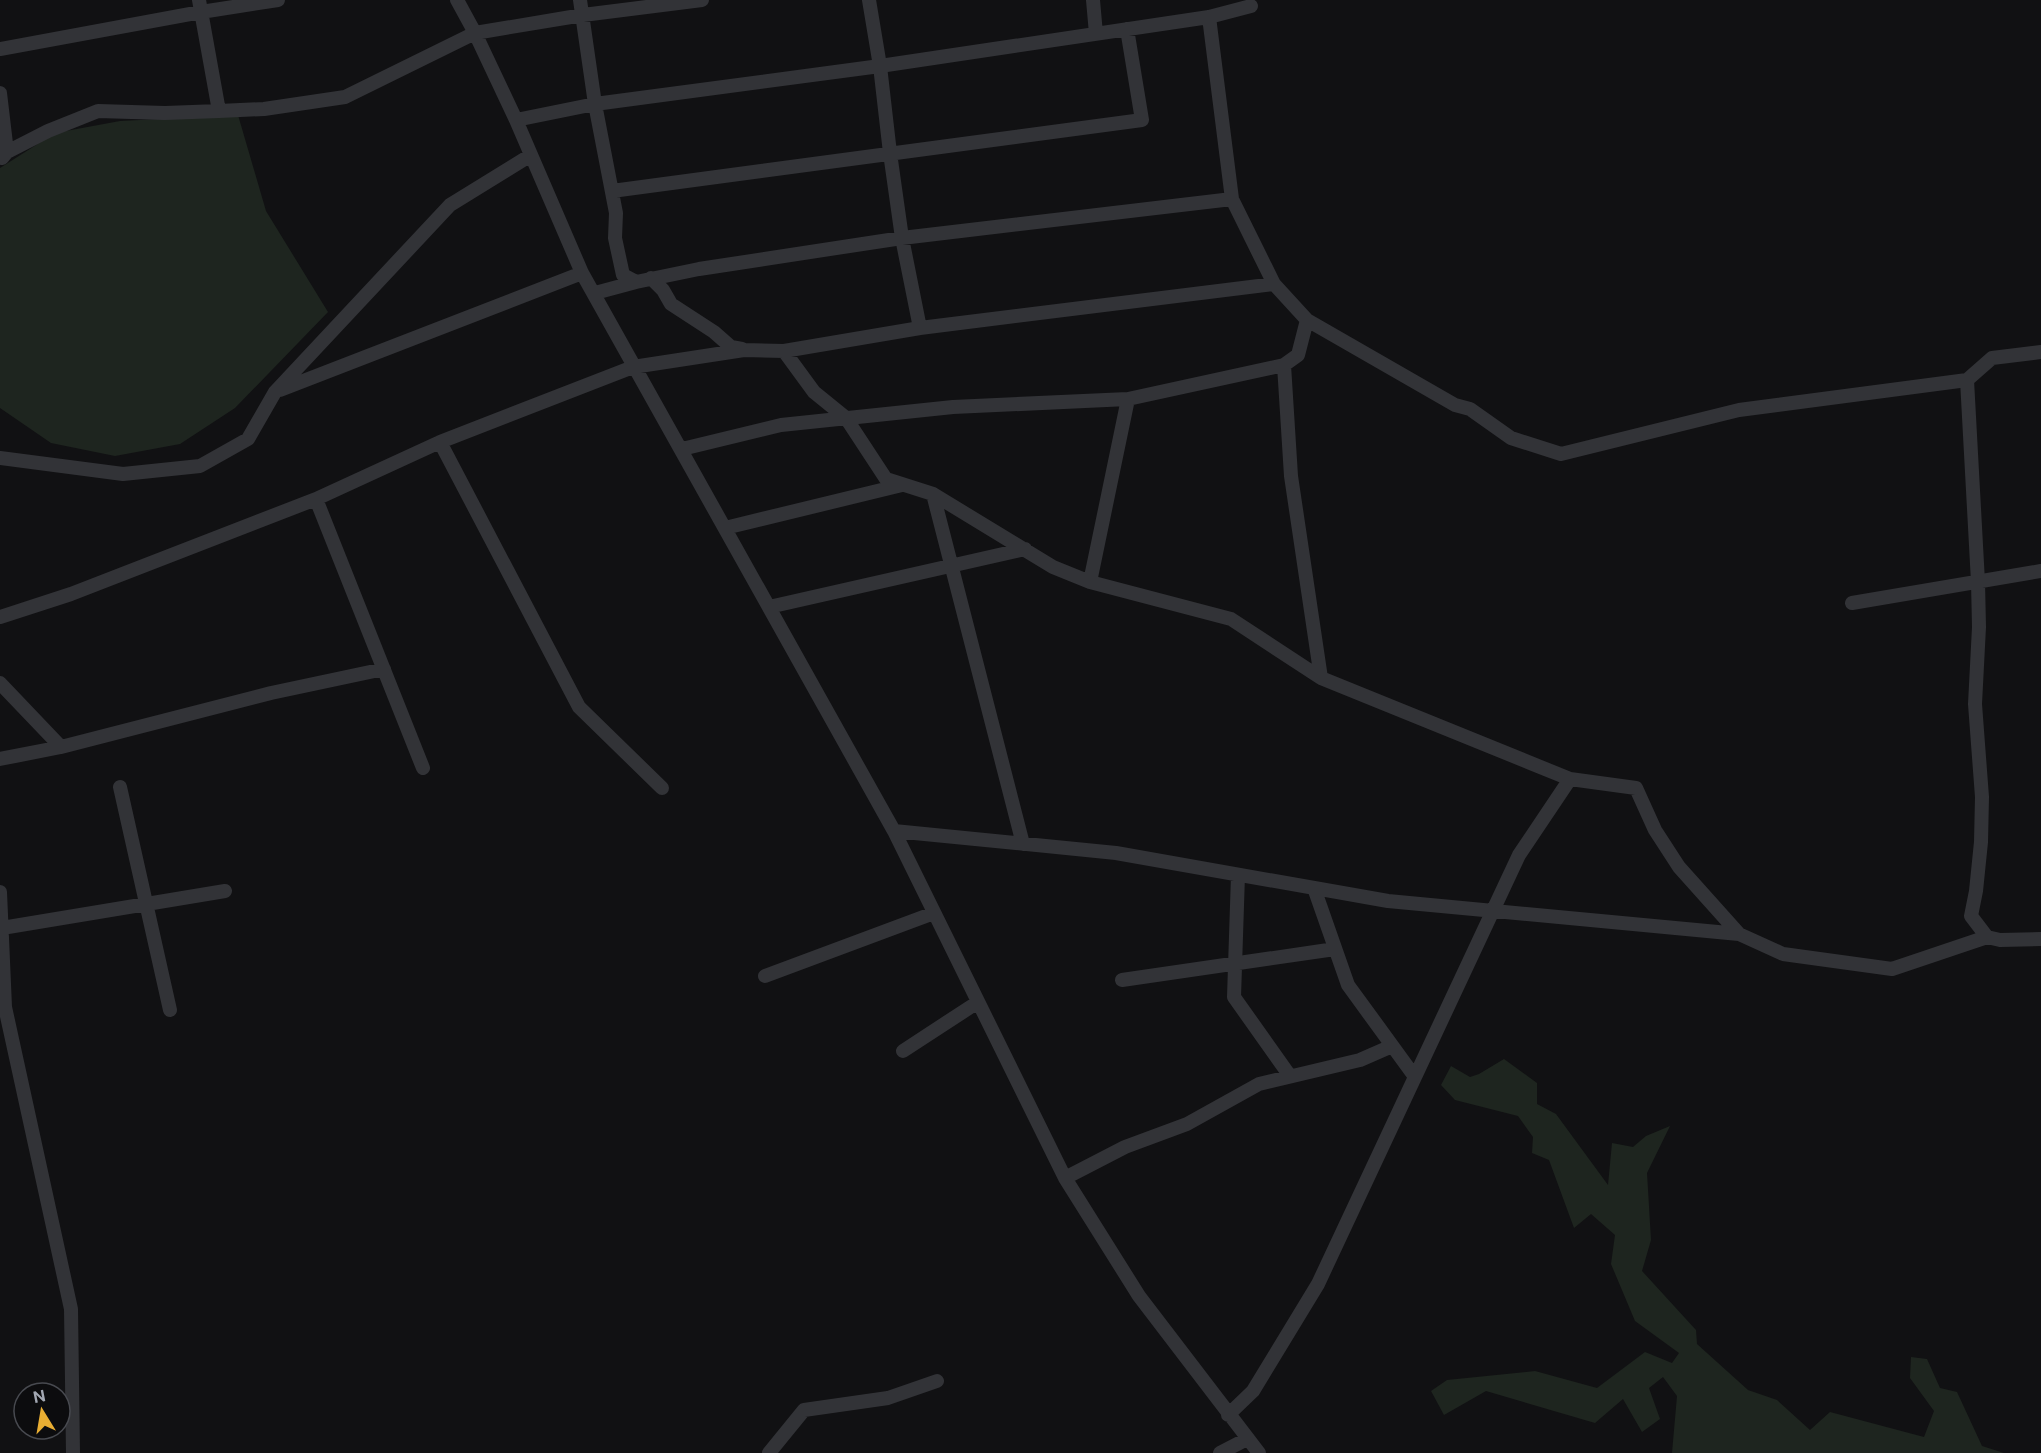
<svg xmlns="http://www.w3.org/2000/svg" width="2041" height="1453" font-family="'Public Sans',sans-serif">
	<style>
		.green { fill: #1e251f }
		.lines { fill: none; stroke-linecap: round; stroke-linejoin: round }
		.minor { stroke: #323337; stroke-width: 14 }
	</style>
	<rect width="100%" height="100%" fill="#111113"/>
	<path class="green" d="M238,115L266,211L328,312L235,408L180,444L115,456L51,443L0,408V168L55,133L120,121Z
		M1504,1059L1537,1083V1104L1556,1114L1608,1185L1612,1143L1633,1147L1646,1136L1670,1126L1647,1173L1651,1240L1642,1271L1696,1330L1697,1344L1748,1390L1777,1400L1810,1430L1830,1412L1924,1437L1934,1411L1910,1378L1911,1357L1927,1359L1940,1388L1957,1392L1982,1446L2004,1453H1672L1677,1396L1663,1377L1649,1388L1660,1419L1642,1432L1623,1399L1595,1423L1486,1391L1444,1415L1431,1391L1447,1380L1535,1371L1597,1388L1645,1352L1672,1363L1679,1353L1635,1321L1611,1264L1615,1235L1591,1214L1574,1228L1549,1160L1532,1153L1533,1137L1518,1116L1455,1100L1441,1085L1451,1066L1470,1077L1479,1074Z"/>
	<g class="lines">
		<path class="minor" d="M199,0L219,111
			M457,0L475,33L516,120L582,273L894,831L1065,1178L1139,1296L1259,1453
			M580,0L595,104L616,213L615,238L623,275L636,282L595,293
			M869,0L880,66L890,153L902,238L920,328
			M1093,0L1096,34
			M1209,17L1232,199L1274,284
			M0,49L201,12L278,0
			M0,93L7,152L2,158
			M516,120L595,104L880,66L1209,17L1251,6
			M0,153L7,152L48,131L98,111L165,113L219,111L264,109L345,97L475,33L583,15L702,0
			M612,191L1142,120L1127,29
			M651,278L663,290L671,304L714,332L731,347L742,349
			M636,282L699,269L902,238L1232,199
			M784,351L814,392L846,418L886,479L933,494L1053,567L1090,582L1231,619L1321,678L1570,779L1636,788L1655,830L1679,867L1739,934L1783,954L1892,969L1987,937
			M1284,365L1291,476L1321,678
			M1967,380L1978,582L1979,627L1975,704L1982,797L1981,842L1976,891L1971,916L1987,937L2000,940L2041,939
			M280,390L582,273
			M440,442L579,707L662,788
			M682,449L781,425L953,407L1128,399L1284,365L1298,355L1307,320
			M0,458L123,474L200,466L248,439L275,392L450,205L531,155
			M933,494L1023,844
			M316,499L423,768
			M725,528L902,485
			M1090,582L1128,399
			M1852,603L2041,571
			M769,607L1025,549
			M0,617L71,594L316,499L440,442L633,367L744,350L784,351L920,328L1274,284L1307,320L1455,405L1470,409L1511,438L1561,454L1739,410L1967,380L1992,358L2041,352
			M0,683L61,747L271,693L384,669
			M0,759L61,747
			M120,787L170,1010
			M894,831L1116,853L1388,901L1739,934
			M1238,875L1234,997L1290,1076
			M1314,888L1348,985L1415,1077
			M0,892L5,1007L71,1309L73,1453
			M2,928L225,891
			M765,976L934,913
			M1122,980L1335,949
			M903,1051L978,1002
			M1065,1178L1125,1147L1187,1124L1259,1084L1360,1060L1392,1046
			M1228,1415L1253,1391L1318,1284L1519,855L1570,779
			M769,1453L804,1410L888,1398L937,1381
			M1220,1453L1247,1439"/>
	</g>
	<g transform="translate(42 1411) rotate(349)"><circle r="28" fill="#0c0c0e" stroke="#484a50" stroke-width="1.5"/>
	<path d="M0-4.5L10 22L0 15L-10 22Z" fill="#e9ae33"/>
	<text y="-9" font-size="16" font-weight="bold" text-anchor="middle" fill="#a3a8b3">N</text>
	</g>
</svg>
